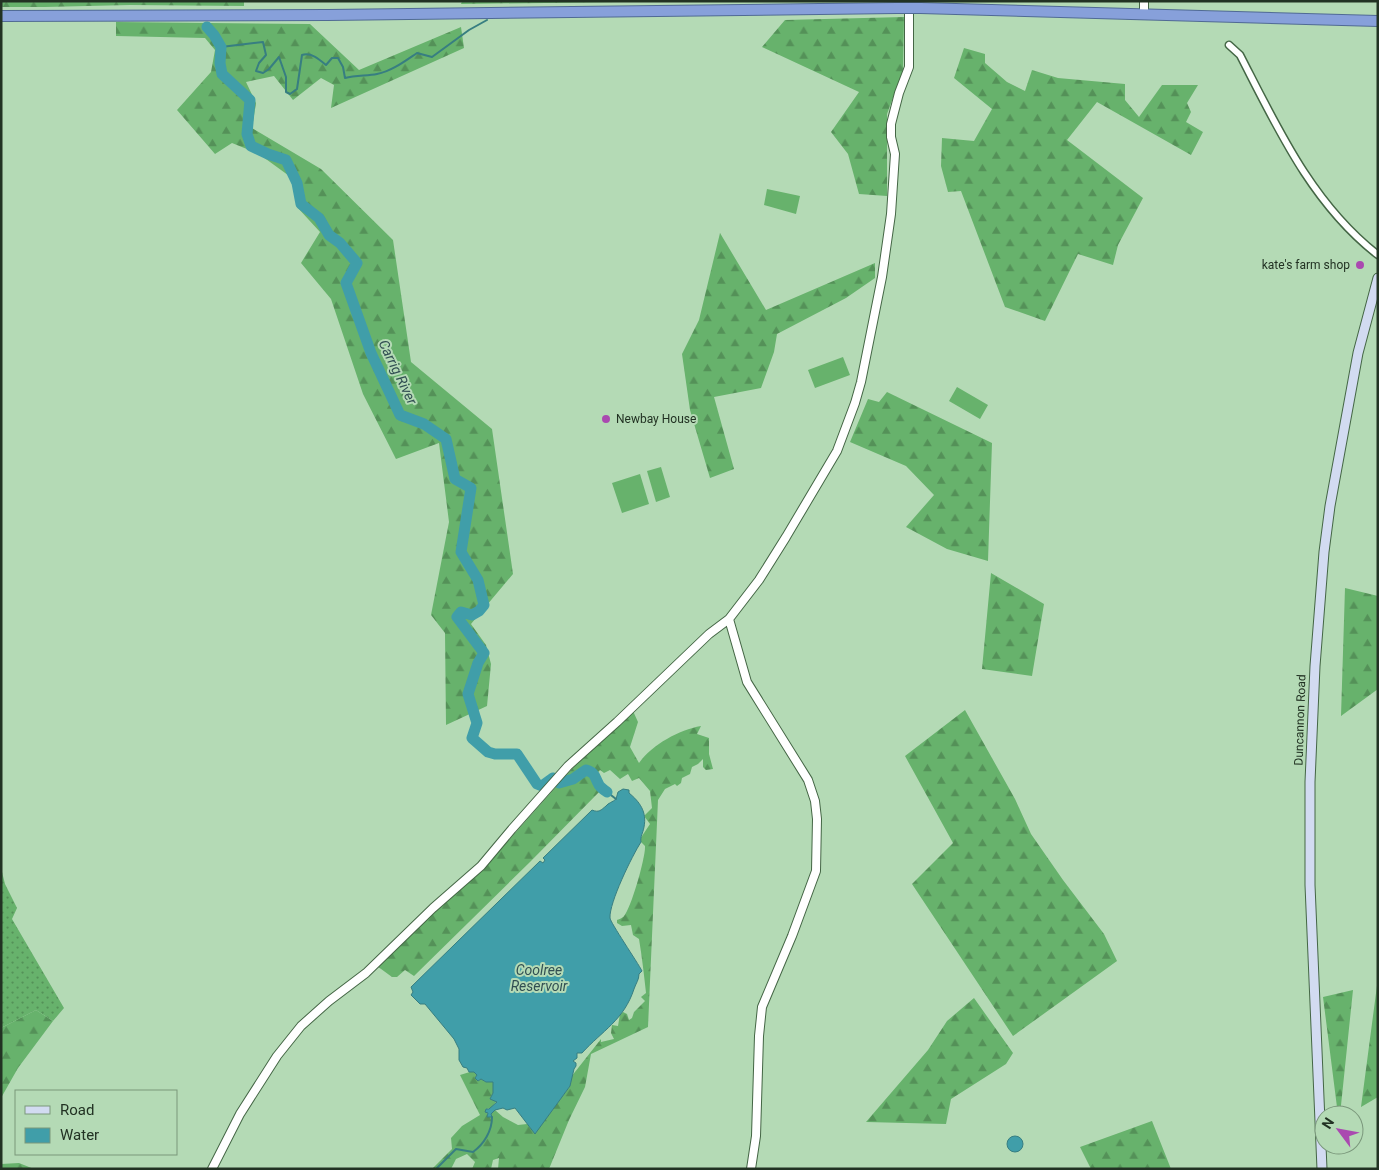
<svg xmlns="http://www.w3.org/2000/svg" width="1379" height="1170" font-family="Roboto,sans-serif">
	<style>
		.grass { fill: url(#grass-dots) }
		.forest { fill: url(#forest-firs) }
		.pitch { fill: #67b26c }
		.water { fill: #409ea9; stroke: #377e81 }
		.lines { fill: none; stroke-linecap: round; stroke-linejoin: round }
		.stream { stroke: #377e81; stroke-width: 2 }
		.river { stroke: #409ea9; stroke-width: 11 }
		.minor-casing { stroke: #446645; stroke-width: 9 }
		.tertiary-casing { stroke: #446645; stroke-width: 10 }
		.secondary-casing { stroke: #446645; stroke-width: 11 }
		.trunk-casing { stroke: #506a94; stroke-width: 12 }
		.minor { stroke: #fff; stroke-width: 6 }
		.tertiary { stroke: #fff; stroke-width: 8 }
		.secondary { stroke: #d2dbf1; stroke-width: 9 }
		.trunk { stroke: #87a0da; stroke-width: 10 }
		.trunk-bridge-casing { stroke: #506a94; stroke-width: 12; stroke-linecap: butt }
		.trunk-bridge { stroke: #87a0da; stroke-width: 10 }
		.poi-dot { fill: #aa49b0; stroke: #b4dab5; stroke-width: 2 }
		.labels { text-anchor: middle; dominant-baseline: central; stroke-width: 4; stroke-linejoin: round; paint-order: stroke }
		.poi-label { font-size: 12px; fill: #223223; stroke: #b4dab5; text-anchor: end }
		.street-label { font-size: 12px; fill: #223223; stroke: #b4dab5 }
		.water-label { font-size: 14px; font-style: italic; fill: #314e52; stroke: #b4dab5 }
	</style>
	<defs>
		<pattern id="grass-dots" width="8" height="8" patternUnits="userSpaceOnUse" patternTransform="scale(1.25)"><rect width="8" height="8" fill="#67b26c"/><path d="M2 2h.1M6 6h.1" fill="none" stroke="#549158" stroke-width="1.8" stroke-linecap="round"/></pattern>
		<pattern id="forest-firs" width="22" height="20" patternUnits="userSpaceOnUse" patternTransform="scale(1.25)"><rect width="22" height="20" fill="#67b26c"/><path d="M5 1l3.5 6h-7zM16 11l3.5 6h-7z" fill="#549158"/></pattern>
	</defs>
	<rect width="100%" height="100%" fill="#b4dab5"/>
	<path class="grass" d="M1,868L5,884L17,908L12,919L64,1008L53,1021L36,1010L1,1028Z"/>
	<path class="forest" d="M1,1H244V6L130,5L45,7H1Z
		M462,1H694L461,4Z
		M904,17L903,70L887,114V196L859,194L848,154L831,132L859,92L762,47L785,20Z
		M116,22L310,24L359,70L461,27L464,48L331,108L334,85L321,78L293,100L274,76L246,82L256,103L252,128L321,169L393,240L411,362L492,429L513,574L471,624L486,645L491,664L487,706L446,725L445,633L431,615L449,522L439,443L396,459L363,394L331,299L301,263L320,232L297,207L292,178L259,154L232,143L215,154L177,110L211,72L215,50L205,38L116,36Z
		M964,48L985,54V63L1007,82L1025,91L1032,70L1058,78L1125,84V100L1139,117L1162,85H1198L1187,103L1191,112L1186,122L1203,132L1191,155L1097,102L1067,140L1143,198L1118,245L1113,265L1078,254L1045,321L1005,307L961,191L948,192L941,166L942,138L974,141L992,109L954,78Z
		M720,233L766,310L875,263V278L846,298L777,334L774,352L761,388L714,397L734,469L710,478L690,410L682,354L699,320Z
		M887,392L992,443L988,561L947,549L906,527L934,495L906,466L850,442L868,399L879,402Z
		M991,573L1044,604L1032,676L982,669Z
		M1345,588L1378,596V689L1341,716Z
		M965,710L1015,799L1031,834L1063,880L1104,934L1117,961L1013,1036L912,884L953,843L905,756Z
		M633,711L638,722L630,747L639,763C653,744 679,730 701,726L697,734L709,738V754L713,769L706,770L703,767V759L698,764L692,767L690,774L682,778L681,783L677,786L675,784L665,789L658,800L648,1027L591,1054L585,1087L569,1120L549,1169H498L499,1158L493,1160L491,1169H472L475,1162L467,1154L456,1159L451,1169H432L452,1149L451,1138L462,1126L480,1115L460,1075L473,1071L477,1075L475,1078L478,1081L481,1079L486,1082H493V1093L490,1099L497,1101L491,1108L486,1109L485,1111L488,1112L487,1117H492L491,1114L495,1110L503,1117L518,1125L527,1124L535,1133L570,1086L571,1077L601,1039V1042L614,1039L611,1033L612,1025L618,1026L620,1014L623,1012L627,1014L629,1020L632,1018L634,1012L645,1001L641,997L646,993C644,975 642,957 639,939L633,935L631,925L622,926L617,923V920C618,920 624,917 624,916C631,909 646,856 645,846L641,842L640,839L650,824L644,816L652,808L650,791L639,778L632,781L628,774L620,779L610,770L604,773L600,770L596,775L598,784L603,788L530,862L414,976L405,970L397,977H392L377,966L435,911L484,868L571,770Z
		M1378,978V1097L1361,1107Z
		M1353,990L1340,1115H1338L1323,997Z
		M974,998L1013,1053L1006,1064L951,1099L946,1124L866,1122L928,1050L947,1021Z
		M36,1010L53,1021L18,1068L1,1098V1028Z
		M1152,1121L1171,1169H1091L1080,1147Z
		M19,1163L34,1169H1V1164Z"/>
	<path class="pitch" d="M767,189L800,196L796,214L764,205Z
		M843,357L850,375L815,388L808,370Z
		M957,387L988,405L980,419L949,401Z
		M661,467L670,497L656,502L647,471Z
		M640,474L649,504L622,513L612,483Z"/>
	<path class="water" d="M623,789L629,790V793C640,802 647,812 644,827C643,833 640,837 641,842C632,856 609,903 610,918C610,922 638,963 642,971L639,974C639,980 636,983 634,989C624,1020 602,1031 582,1053H577V1058L573,1061L576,1063V1066L574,1069L570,1086L535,1134L515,1108L507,1110L503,1108L495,1110L491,1114L492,1117H487L488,1113L485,1112L486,1109H489L497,1102L490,1099L493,1093V1082H486L481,1079L478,1081L475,1078L477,1075L474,1072H469L467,1068L463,1067L459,1060V1049L454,1039L425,1004H420L411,995L413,992L411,987L540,861L543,863L545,860L543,858L592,810C599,813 601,810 606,806C608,803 613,802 616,799L618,792Z
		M1007 1144a8 8 0 1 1 16 0a8 8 0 1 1-16 0Z"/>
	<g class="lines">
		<path class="stream" d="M221,47L263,42L266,55L259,63L256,71L263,73L269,69L279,57L286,77V92L290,94L297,89L302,55C311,52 319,59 326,65L332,58H338L343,67L345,78C356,75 367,76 377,74C392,71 405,61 417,53L432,57L469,30L487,20
			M607,792L616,799
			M436,1169L456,1149L473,1152C484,1144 492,1131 492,1117"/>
		<path class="river" d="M207,27L214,35L221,47L220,63L222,74L250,100L247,134L251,146L268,154L286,160L297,183L301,204L319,218L329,235L340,243L357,263L346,283L371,353L400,415L424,424L446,439L455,479L471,488L461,552L478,580L484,605L479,611L472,615L461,612L457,617L484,653L478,663L468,694L477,723L472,738L488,752L495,754H517L537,784L542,786L553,778
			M559,783L573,779L586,770C595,773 594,775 598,783C599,786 604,790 607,792"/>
		<defs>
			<path id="minor" d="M1229,45L1240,55C1277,127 1312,204 1378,255"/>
			<path id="tertiary" d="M1144,1V14
				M729,619L747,682L808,780L815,801L817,819L816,871L792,936L762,1007L759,1036L756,1136L751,1169
				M212,1169L240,1114L277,1056L301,1026L329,1001L366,973L433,908L481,866L512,829L568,766L617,722L709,634L729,619L759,580L786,537L837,451L855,403L861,382L882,277L891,214L895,154L891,137V124L899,93L909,67V1"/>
			<path id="secondary" d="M1322,1169L1310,885V782L1315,666L1324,552L1330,506L1358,353L1378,278"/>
			<path id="trunk" d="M920,8L1378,21
				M1,16L328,15L897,8"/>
		</defs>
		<use href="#minor" class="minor-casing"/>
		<use href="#tertiary" class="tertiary-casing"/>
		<use href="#secondary" class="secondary-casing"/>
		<use href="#trunk" class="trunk-casing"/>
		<use href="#minor" class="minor"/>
		<use href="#tertiary" class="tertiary"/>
		<use href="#secondary" class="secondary"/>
		<use href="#trunk" class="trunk"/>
		<defs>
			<path id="trunk-bridge" d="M897,8H920"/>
		</defs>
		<use href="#trunk-bridge" class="trunk-bridge-casing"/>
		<use href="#trunk-bridge" class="trunk-bridge"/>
	</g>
	<g class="poi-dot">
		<circle cx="1360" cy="265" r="5"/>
		<circle cx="606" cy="419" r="5"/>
	</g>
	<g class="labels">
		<g class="poi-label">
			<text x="1350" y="265">kate's farm shop</text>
			<text x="616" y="419" text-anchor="start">Newbay House</text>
		</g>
		<g class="street-label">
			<text transform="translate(1300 720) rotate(-88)">Duncannon Road</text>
		</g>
		<g class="water-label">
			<text transform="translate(398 372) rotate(64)">Carrig River</text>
			<text x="539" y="970">Coolree<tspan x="539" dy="16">Reservoir</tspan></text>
		</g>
	</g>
	<rect width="1379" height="1170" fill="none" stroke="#223223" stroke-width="5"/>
	<rect x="15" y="1090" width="162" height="65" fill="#b4dab5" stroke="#7a977b"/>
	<rect x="25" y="1106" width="25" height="8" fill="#d2dbf1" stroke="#7a977b"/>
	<text x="60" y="1115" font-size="15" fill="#223223">Road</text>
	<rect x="25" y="1128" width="25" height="15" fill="#409ea9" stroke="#7a977b"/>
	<text x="60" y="1140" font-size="15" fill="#223223">Water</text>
	<g transform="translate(1339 1130) rotate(302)"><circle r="24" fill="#b4dab5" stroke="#7a977b"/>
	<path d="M0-4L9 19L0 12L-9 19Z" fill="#aa49b0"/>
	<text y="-8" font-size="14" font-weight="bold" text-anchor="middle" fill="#223223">N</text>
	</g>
</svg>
